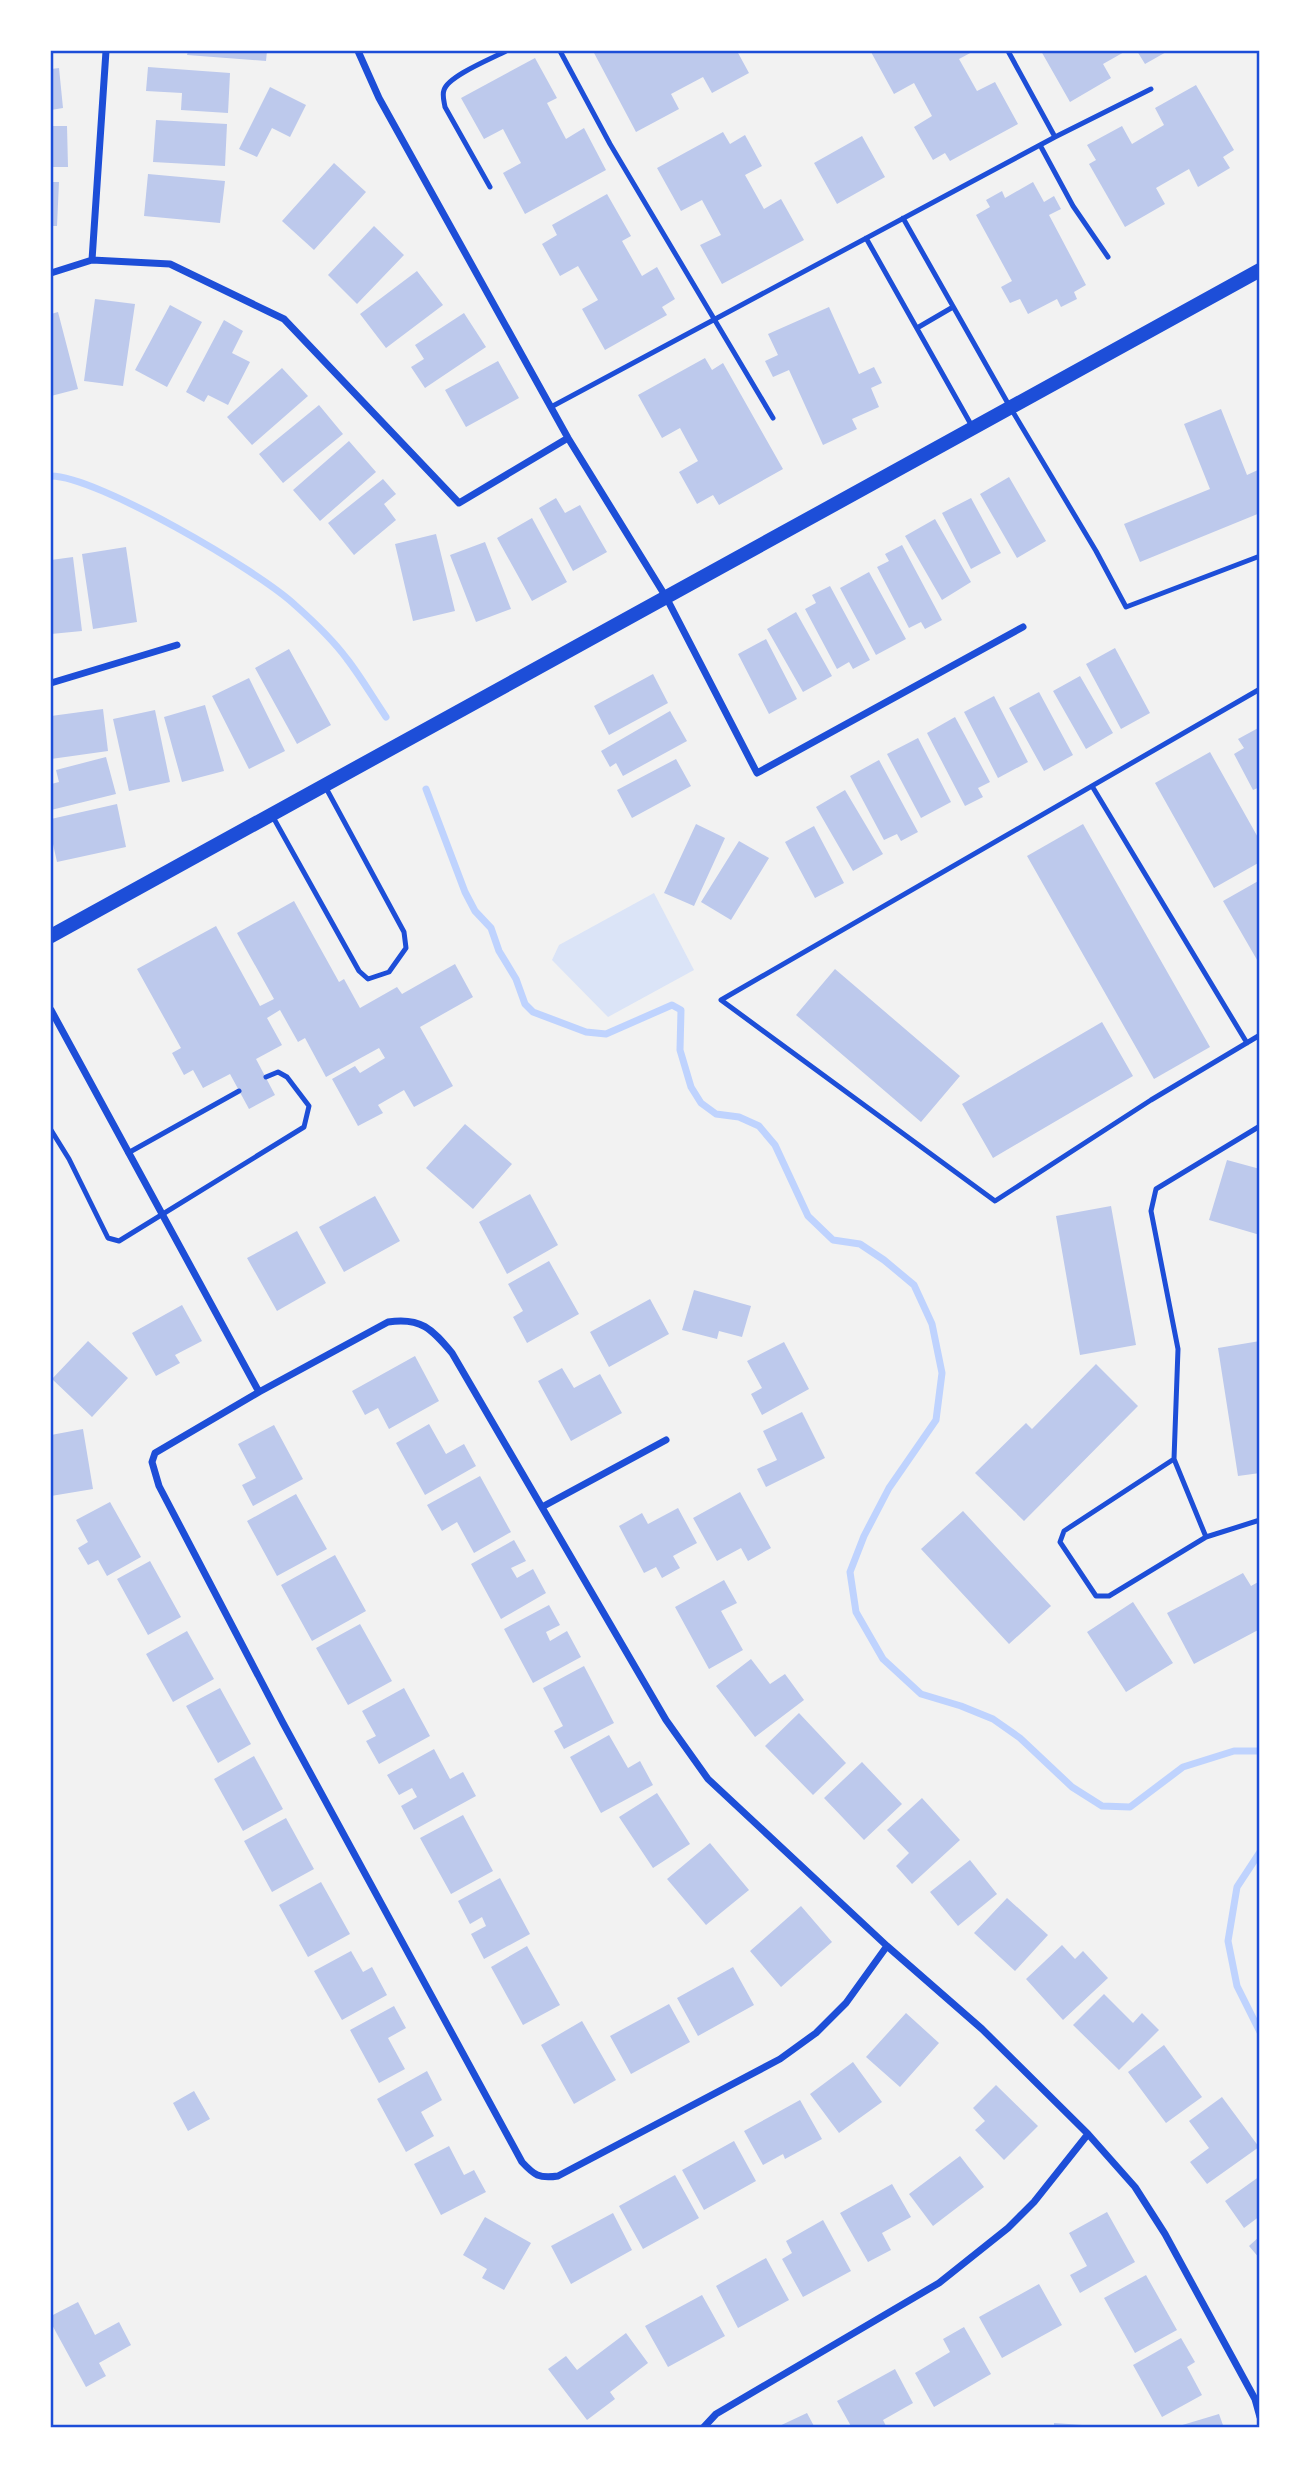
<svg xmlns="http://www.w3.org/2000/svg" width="1311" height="2479" font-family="Overpass,sans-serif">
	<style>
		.green { fill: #dbe4f7 }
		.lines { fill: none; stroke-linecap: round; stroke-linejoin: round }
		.stream { stroke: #bfd3fe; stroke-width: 7 }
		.building { fill: #bdc9ec }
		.service { stroke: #1d4ed8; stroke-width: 5 }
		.minor { stroke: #1d4ed8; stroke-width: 7 }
		.secondary { stroke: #1d4ed8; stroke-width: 14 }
		.neatline { fill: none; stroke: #1d4ed8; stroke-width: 2.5 }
	</style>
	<rect width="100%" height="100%" fill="#f2f2f2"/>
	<path class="green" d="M654,893L694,970L608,1017L552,960L559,945Z"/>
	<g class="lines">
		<path class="stream" d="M51,476C97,476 259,571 295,605C313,621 333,640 347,659C361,677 373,698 386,717
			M426,789L465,892L475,911L491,928L499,951L516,979L525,1004L533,1012L586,1032L606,1034L672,1005L681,1010L680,1050L691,1087L701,1103L716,1114L739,1117L759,1126L775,1145L808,1216L833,1240L860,1244L884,1260L914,1285L932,1324L942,1373L936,1420L889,1488L864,1536L850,1572L856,1612L883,1659L921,1694L961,1706L993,1719L1020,1738L1072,1787L1102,1806L1130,1807L1183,1767L1234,1751H1260
			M1260,1852L1237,1887L1228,1941L1237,1986L1260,2032"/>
	</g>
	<path class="building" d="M188,51H267L266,61L187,55Z
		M593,51H737L749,73L712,93L703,77L671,94L679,109L636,132Z
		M874,51H974L959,59L977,91L995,82L1018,124L950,161L945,153L933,160L914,127L932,116L914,83L894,94L871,52Z
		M1041,51H1126L1103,64L1111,78L1070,102Z
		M1137,51H1168L1145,64Z
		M535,58L557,98L547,103L566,139L584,128L606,170L525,214L503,173L521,163L503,129L484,139L461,98Z
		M148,67L230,73L228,113L181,110L182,93L146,91Z
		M59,68L63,108L51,110V69Z
		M1196,85L1234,150L1223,157L1230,168L1198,187L1189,169L1156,188L1165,204L1125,227L1089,164L1096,160L1087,145L1122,126L1132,144L1164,125L1155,108Z
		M270,87L306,105L290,137L272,128L257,157L239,149Z
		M156,120L227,124L225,166L153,162Z
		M51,126H67L68,167H51Z
		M723,132L730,144L745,135L762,166L745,175L764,209L781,199L804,240L722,284L700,245L721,235L702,200L681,211L657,168Z
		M862,136L885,177L837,204L814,163Z
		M334,163L366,192L314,250L282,221Z
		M148,174L225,181L220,223L144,216Z
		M51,182H59L57,226H51Z
		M1033,182L1044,202L1054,196L1061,209L1049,215L1086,285L1074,292L1077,299L1061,307L1057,299L1028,314L1020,299L1010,303L1001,287L1012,281L976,215L990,207L986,200L1002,191L1005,198Z
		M607,194L631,236L622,241L642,276L657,267L675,299L662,307L667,315L605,350L582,309L598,300L578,266L560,276L542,244L557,235L552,225Z
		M374,226L404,255L357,304L328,275Z
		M417,271L443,305L386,348L360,314Z
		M95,299L135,304L123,386L84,381Z
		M170,305L202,322L167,387L135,370Z
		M829,307L859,374L874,367L882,383L871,388L879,407L852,419L857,429L823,445L789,370L773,377L765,361L778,355L768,334Z
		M58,312L78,389L51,396V314Z
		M464,313L486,347L425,388L411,367L424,359L415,345Z
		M224,320L243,331L232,353L250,362L228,405L208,395L204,402L186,392Z
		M705,358L712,370L723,363L783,469L719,505L713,495L697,504L679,472L698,461L680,428L662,438L638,395Z
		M498,361L519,398L466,427L445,390Z
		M282,368L308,396L252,445L227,417Z
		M319,405L343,434L283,483L259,454Z
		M1221,409L1247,475L1260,469V513L1140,562L1124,524L1210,489L1184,424Z
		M349,441L376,472L320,521L293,490Z
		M1009,477L1046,541L1017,558L980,494Z
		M383,479L396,494L384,504L396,520L354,555L328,523Z
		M556,498L565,513L580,505L607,552L573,571L539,508Z
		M971,498L1001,553L971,569L942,513Z
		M532,518L567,582L532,601L497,538Z
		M935,519L971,582L942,600L905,536Z
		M436,534L455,611L413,621L395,544Z
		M485,542L511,609L476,622L450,555Z
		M902,545L942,620L925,629L921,622L909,628L877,567L889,561L885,554Z
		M126,547L137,622L93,629L82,554Z
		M73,557L82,631L51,634V560Z
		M869,572L906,639L876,655L840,588Z
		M830,586L870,660L853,669L849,662L837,669L805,609L816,603L812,595Z
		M796,612L832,676L803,692L767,629Z
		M766,639L797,699L769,714L738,654Z
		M1115,648L1150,713L1121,729L1086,664Z
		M289,649L331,725L297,744L255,668Z
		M653,674L668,703L609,735L594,706Z
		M1080,676L1113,733L1086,749L1053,691Z
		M249,678L285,751L249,769L212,696Z
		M1039,692L1073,755L1044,771L1009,708Z
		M994,696L1028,762L998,778L964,712Z
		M205,705L224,771L182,782L164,717Z
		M103,709L108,751L51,759V716Z
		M155,710L170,782L129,791L113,719Z
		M670,711L687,741L623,776L616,763L610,767L601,751Z
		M955,717L990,782L978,788L983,797L965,806L927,733Z
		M1260,727V787L1253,790L1234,754L1244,748L1238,739Z
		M918,738L951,802L921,818L887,754Z
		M1210,752L1260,841V862L1214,888L1155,783Z
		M106,757L116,794L51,810V784L59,782L56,770Z
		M676,759L691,786L632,818L617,790Z
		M879,760L918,832L901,841L897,834L884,840L850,776Z
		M845,790L883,854L853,871L816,807Z
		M117,804L126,847L57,862L51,835V819Z
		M696,824L725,838L694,906L664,893Z
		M1083,824L1210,1047L1154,1079L1027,856Z
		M814,826L844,883L815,898L785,842Z
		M739,841L769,858L731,920L701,902Z
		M1260,880V965L1223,901Z
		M294,901L339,982L344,979L360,1008L397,987L402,994L455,964L473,997L420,1027L453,1086L414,1107L404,1090L378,1105L383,1113L358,1126L332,1079L355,1066L360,1073L385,1058L379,1048L326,1077L305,1038L298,1042L280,1010L267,1018L282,1045L256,1059L275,1095L249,1109L230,1074L203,1088L193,1070L184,1075L172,1053L181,1048L137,969L216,926L260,1006L274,999L237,933Z
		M835,969L960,1076L921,1122L796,1015Z
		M1102,1022L1133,1076L993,1158L962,1104Z
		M465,1124L512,1164L473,1209L426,1168Z
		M1227,1160L1260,1169V1235L1209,1220Z
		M530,1194L558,1245L507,1274L479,1222Z
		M375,1196L400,1241L344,1272L319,1227Z
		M1111,1206L1136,1345L1080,1355L1056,1216Z
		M297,1231L326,1283L277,1311L247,1258Z
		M549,1261L579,1314L527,1343L513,1317L523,1311L508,1284Z
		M694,1290L751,1306L742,1337L719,1331L717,1339L682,1330Z
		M650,1299L669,1334L609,1367L590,1332Z
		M182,1305L202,1341L175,1355L180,1363L156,1376L132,1333Z
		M88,1341L128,1378L92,1417L52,1379Z
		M1260,1341V1473L1238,1476L1218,1348Z
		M784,1342L809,1389L762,1415L751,1394L762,1388L747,1361Z
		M415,1356L439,1401L389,1429L378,1408L365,1415L352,1391Z
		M1096,1364L1138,1406L1024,1521L975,1473L1026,1423L1032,1429Z
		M562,1368L574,1388L600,1374L622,1413L571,1441L538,1381Z
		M802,1412L825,1458L766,1487L757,1469L777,1460L763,1431Z
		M429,1424L446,1454L464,1444L476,1466L425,1495L396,1443Z
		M274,1425L303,1479L253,1506L242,1485L256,1478L238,1444Z
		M83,1429L93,1489L51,1496V1435Z
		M480,1476L511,1532L474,1553L457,1522L442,1531L427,1505Z
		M740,1492L771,1548L748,1561L741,1548L717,1561L693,1518Z
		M296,1494L327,1549L277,1576L247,1521Z
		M110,1502L141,1557L107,1576L98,1560L88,1565L78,1548L88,1542L76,1520Z
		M678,1508L697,1543L673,1556L680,1568L662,1578L656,1567L644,1573L619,1526L642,1513L648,1524Z
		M963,1511L1051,1606L1009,1644L921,1549Z
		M514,1540L526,1561L511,1568L517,1578L533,1569L546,1593L501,1619L471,1564Z
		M335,1555L366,1611L312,1641L281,1585Z
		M150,1561L181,1617L148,1635L117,1579Z
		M1243,1573L1251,1586L1260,1581V1629L1194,1664L1167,1613Z
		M724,1580L737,1603L721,1611L743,1650L709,1669L675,1607Z
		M1133,1602L1173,1663L1126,1692L1087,1632Z
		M549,1605L560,1625L546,1632L550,1641L567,1631L581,1657L533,1683L504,1629Z
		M360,1624L392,1681L348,1705L316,1648Z
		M187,1631L214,1679L173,1702L146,1654Z
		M751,1659L770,1684L785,1674L804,1700L755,1737L716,1686Z
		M584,1666L614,1723L564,1749L554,1731L563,1726L543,1688Z
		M220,1688L251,1744L218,1763L186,1706Z
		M404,1688L430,1736L379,1764L366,1741L376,1736L362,1711Z
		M799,1713L846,1763L813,1795L765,1746Z
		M609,1735L628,1768L640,1761L653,1785L601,1813L570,1757Z
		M434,1749L450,1779L463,1772L476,1796L414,1830L401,1806L417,1797L412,1788L399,1795L387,1775Z
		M254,1756L283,1809L243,1831L214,1779Z
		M862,1762L902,1804L864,1840L824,1798Z
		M657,1793L690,1844L653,1868L619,1817Z
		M922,1798L960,1840L912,1884L896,1866L909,1853L887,1830Z
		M463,1815L493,1871L451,1894L420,1838Z
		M286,1818L314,1869L272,1892L244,1841Z
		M710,1843L749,1890L706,1925L667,1879Z
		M970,1860L997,1894L958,1926L930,1892Z
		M500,1878L530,1934L484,1959L471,1934L486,1926L482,1917L470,1924L458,1901Z
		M321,1882L350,1934L308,1957L279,1905Z
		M1007,1898L1048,1935L1015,1971L974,1933Z
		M801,1906L832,1942L781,1987L750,1951Z
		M1062,1945L1075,1959L1083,1951L1108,1978L1063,2020L1026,1979Z
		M527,1946L560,2005L523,2025L491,1967Z
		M351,1951L363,1972L372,1967L387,1995L342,2020L314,1971Z
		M733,1967L754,2005L698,2036L677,1998Z
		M1104,1994L1133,2023L1142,2013L1159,2030L1119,2070L1073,2025Z
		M669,2004L690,2042L631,2074L610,2036Z
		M394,2006L406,2028L388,2038L405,2069L379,2083L350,2030Z
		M906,2013L939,2043L900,2087L866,2057Z
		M582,2021L616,2080L574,2104L541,2045Z
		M1164,2045L1202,2097L1166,2123L1128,2072Z
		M853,2062L882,2102L839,2133L810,2094Z
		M427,2071L442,2100L421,2112L434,2136L406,2152L377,2099Z
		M996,2085L1038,2126L1004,2160L975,2130L985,2121L973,2108Z
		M194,2091L210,2119L188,2131L173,2103Z
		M1222,2097L1259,2147L1207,2184L1190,2162L1209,2148L1189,2121Z
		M800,2100L822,2139L785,2159L783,2154L763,2165L744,2131Z
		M734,2141L756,2181L704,2210L682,2170Z
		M449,2146L464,2175L474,2170L486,2192L441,2215L414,2164Z
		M960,2156L984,2187L933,2226L909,2194Z
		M675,2175L699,2218L643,2249L619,2206Z
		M1260,2176V2216L1244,2228L1225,2201Z
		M892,2184L911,2217L882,2233L891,2250L868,2262L840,2213Z
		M1107,2212L1135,2262L1080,2293L1070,2275L1087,2266L1069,2233Z
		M613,2213L632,2250L571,2284L551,2246Z
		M485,2217L531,2243L504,2290L482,2278L487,2269L463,2255Z
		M823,2220L851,2271L803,2297L782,2259L792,2253L786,2241Z
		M1260,2236V2259L1249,2246Z
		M766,2258L789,2300L738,2328L716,2286Z
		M1146,2275L1177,2330L1135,2353L1104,2298Z
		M1039,2284L1062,2325L1002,2358L979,2317Z
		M702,2295L725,2336L668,2367L645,2326Z
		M78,2302L95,2335L119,2322L131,2345L99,2363L106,2376L86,2387L51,2323V2316Z
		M964,2327L991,2374L934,2407L915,2373L950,2352L943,2339Z
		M626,2333L648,2363L610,2392L615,2399L587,2420L548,2369L566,2356L577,2370Z
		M1181,2338L1195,2362L1187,2367L1202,2395L1162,2417L1133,2365Z
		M895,2369L913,2403L883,2420L887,2428H852L837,2401Z
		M807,2413L815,2428H775Z
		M1219,2414L1224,2428H1180L1179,2426Z
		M1054,2423L1097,2426V2428H1054Z"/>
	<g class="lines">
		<path class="service" d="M560,51L610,144L773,418
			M1008,51L1055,137
			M1040,145L1073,206L1108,257
			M490,187L445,107C444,101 442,95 444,90C448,76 493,58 506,51
			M903,218L1010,407L1096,551L1126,607L1260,556
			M866,238L973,428
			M917,328L953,307
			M551,407L1055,137L1151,89
			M1260,689L721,1000L995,1201L1151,1100L1260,1035
			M1092,786L1247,1043
			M273,817L359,971L368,979L389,972L406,948L404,932L326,788
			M1260,1126L1156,1189L1151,1211L1178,1349L1174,1459L1064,1531L1060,1542L1096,1596H1109L1206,1537L1260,1520
			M51,1130L69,1159L108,1238L119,1241L304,1127L309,1106L287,1077L278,1072L266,1077
			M128,1153L239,1091
			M1174,1459L1206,1537"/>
		<path class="minor" d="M358,51L379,98L568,438L666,597L757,773L1023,627
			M92,260L106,51
			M51,273L92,260L170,264L284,319L459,503L568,438
			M51,683L177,645
			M51,1010L259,1392
			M542,1507L666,1440
			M887,1946L846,2003L816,2033L780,2059L558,2176C539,2179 534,2175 522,2162L283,1723L159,1486L152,1462L155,1453L259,1392L388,1322C421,1317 432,1329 452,1353L666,1720L708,1779L887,1946L982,2029L1088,2134L1135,2187L1165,2234L1255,2399L1260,2417
			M703,2428L716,2414L939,2283L1008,2228L1034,2202L1088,2134"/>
		<path class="secondary" d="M51,936L1260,270"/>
	</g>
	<rect width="1311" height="2479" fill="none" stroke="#ffffff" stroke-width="105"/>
	<rect x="52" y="52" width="1206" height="2374" class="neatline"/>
</svg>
